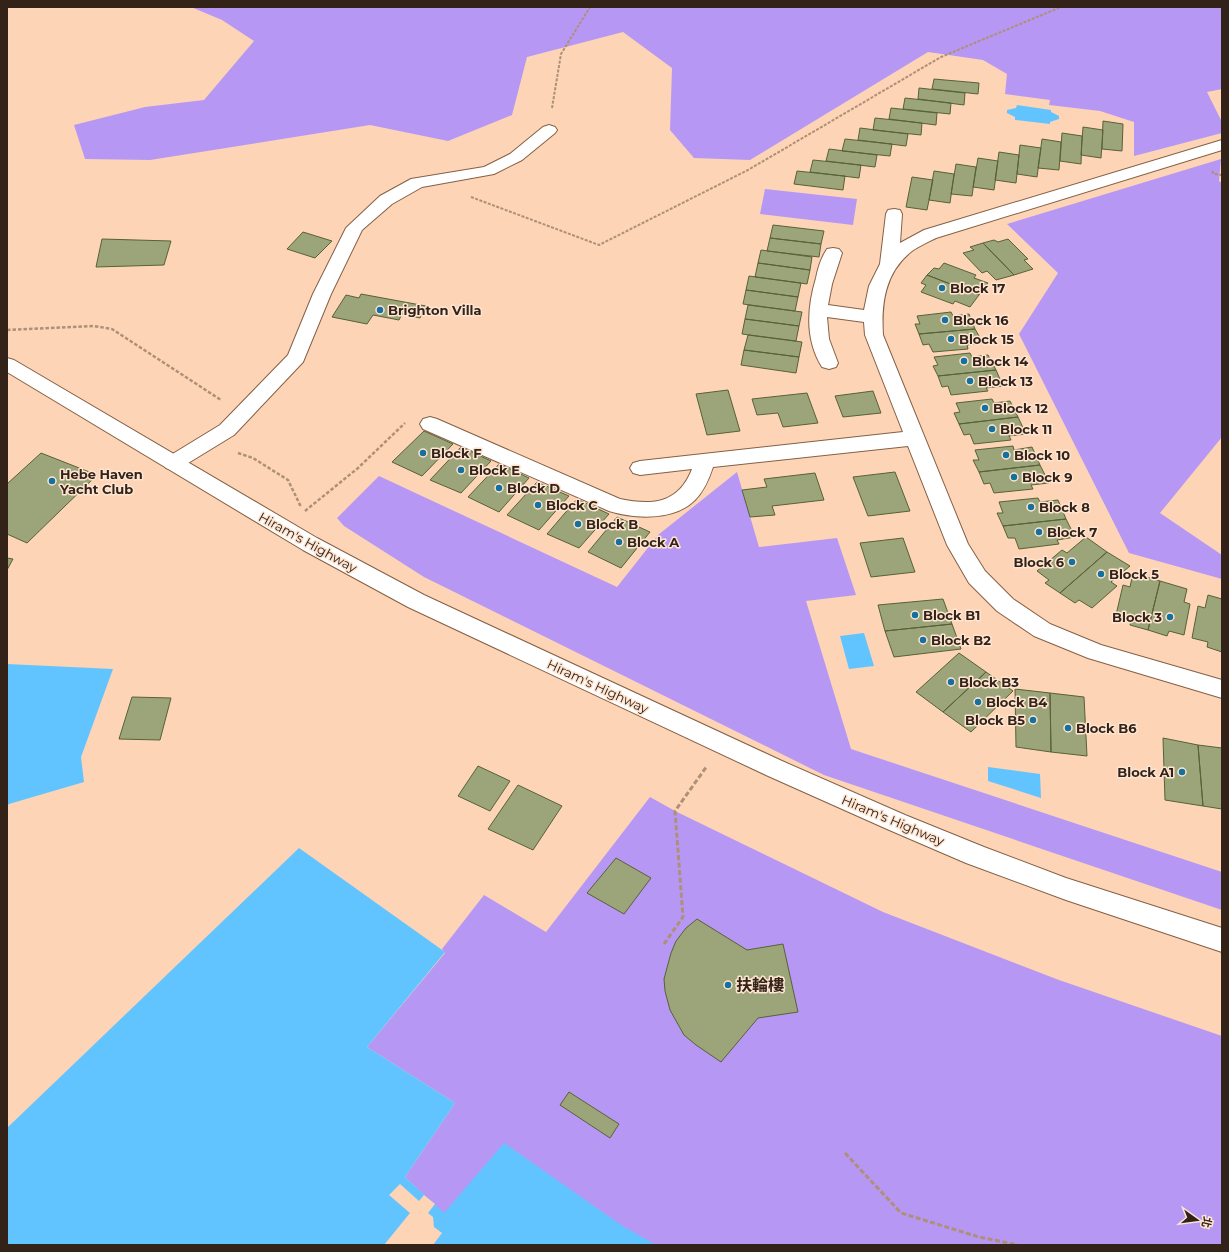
<svg xmlns="http://www.w3.org/2000/svg" width="1229" height="1252" font-family="Montserrat,'Noto Sans TC',sans-serif">
	<style>
		.green { fill: #b698f4 }
		.water { fill: #62c4ff }
		.pier { fill: #fdd4b5 }
		.building { fill: #9ba579; stroke: #586137 }
		.lines { fill: none; stroke-linecap: round; stroke-linejoin: round }
		.minor-casing { stroke: #846045; stroke-width: 2 }
		.major-casing { stroke: #846045; stroke-width: 2 }
		.path-far2 { stroke: #ae8f77; stroke-width: 2; stroke-dasharray: 3 1.5; stroke-linecap: butt }
		.path-far1 { stroke: #ae8f77; stroke-width: 2.5; stroke-dasharray: 3.5 2; stroke-linecap: butt }
		.path { stroke: #ae8f77; stroke-width: 3; stroke-dasharray: 5 2.5; stroke-linecap: butt }
		.minor { fill: #fff; fill-rule: evenodd }
		.major { fill: #fff; fill-rule: evenodd }
		.poi-dot { fill: #14709f; stroke: #fee5d2; stroke-width: 1.5 }
		.labels { text-anchor: middle; dominant-baseline: central; stroke-width: 3; stroke-linejoin: round; paint-order: stroke }
		.poi-label { font-size: 13px; font-weight: bold; fill: #322217; stroke: #fee5d2; text-anchor: start }
		.street-label { font-size: 13px; fill: #322217; stroke: #fee5d2 }
		.near-poi-label { font-size: 16px; font-weight: bold; fill: #322217; stroke: #fee5d2; text-anchor: start }
	</style>
	<rect width="100%" height="100%" fill="#fdd4b5"/>
	<path class="green" d="M191,7H1222V89L1207,92L1222,122V133L1134,156V122L1100,111L1049,105L1050,100L1005,94L1007,74L983,60L928,52L750,160L694,158L670,130L672,68L623,32L527,57L512,115L448,141L370,125L150,160L85,159L74,125L145,107L204,100L254,41L222,20Z
		M1221,159L1219,181L1222,183V437L1160,513L1222,555V579L1129,553L1019,334L1058,273L1007,224Z
		M765,189L857,199L853,225L760,214Z
		M737,472L759,547L837,538L856,595L806,601L851,749L1222,872V910L824,775L424,577L344,526L337,518L379,476L617,587L658,535Z
		M650,797L675,811L883,912L1059,980L1222,1036V1245H623L444,1214L428,1213L424,1195L405,1177L455,1103L367,1047L445,953L442,949L484,895L546,932Z"/>
	<path class="water" d="M1017,105L1051,110V112L1059,116V119L1050,122V124L1015,120V117L1007,113V110L1016,108Z
		M864,633L874,666L849,669L840,636Z
		M7,664L113,669L81,757L84,782L9,804L7,806Z
		M988,767L1040,774L1041,798L988,781Z
		M299,848L445,952L367,1047L455,1103L405,1177L444,1213L504,1143L621,1225L656,1245H7V1128Z"/>
	<path class="pier" d="M400,1184L419,1201L424,1195L435,1204L428,1213L433,1217L434,1227L442,1233L433,1245H384L410,1213L389,1195Z"/>
	<path class="building" d="M934,79L979,83L978,94L932,89Z
		M919,88L965,93L964,105L918,99Z
		M905,98L951,103L950,114L903,109Z
		M891,108L937,113L936,125L889,119Z
		M875,118L922,123L921,135L873,130Z
		M1103,121L1123,124L1122,151L1102,149Z
		M1083,127L1103,130L1101,158L1081,155Z
		M860,128L908,134L906,146L858,140Z
		M1062,133L1082,136L1081,164L1060,161Z
		M845,139L892,144L890,156L842,151Z
		M1042,139L1061,142L1059,170L1038,168Z
		M1020,145L1041,148L1037,177L1017,174Z
		M829,149L877,155L875,167L826,161Z
		M999,152L1019,155L1016,183L995,180Z
		M978,158L998,161L994,190L973,187Z
		M813,160L861,165L859,178L810,172Z
		M956,164L976,167L972,196L951,194Z
		M797,171L845,176L843,190L794,184Z
		M934,171L954,174L950,203L929,200Z
		M912,177L933,180L927,210L906,207Z
		M773,225L824,231L821,244L770,238Z
		M303,232L332,241L315,258L287,249Z
		M770,238L821,244L819,257L767,251Z
		M102,239L171,241L164,265L96,267Z
		M1008,239L1028,259L1024,260L1033,269L1014,275L983,243L994,240L998,242Z
		M983,243L1014,275L996,280L987,271L982,273L963,253L974,250L970,247Z
		M761,250L812,257L810,270L758,263Z
		M758,263L810,270L807,284L755,277Z
		M944,263L976,275L974,278L988,283L979,295L927,275L934,268L939,269Z
		M927,275L979,295L970,307L955,301L953,304L921,292L926,285L921,283Z
		M749,276L801,283L798,297L746,290Z
		M746,290L798,297L795,311L743,304Z
		M361,294L426,306L420,318L402,314L399,320L373,315L367,324L332,317L346,295L359,298Z
		M748,305L802,312L799,326L745,319Z
		M951,312L953,316L969,314L975,329L919,334L915,324H920L917,316Z
		M745,319L799,326L796,341L742,334Z
		M975,329L983,343L967,345L968,349L933,352L929,344L923,345L919,334Z
		M748,335L802,342L799,357L744,350Z
		M744,350L799,357L796,373L741,365Z
		M970,353L972,357L988,355L996,370L938,376L933,366L938,365L934,357Z
		M996,370L1003,386L986,388L988,391L951,395L948,386L942,387L938,376Z
		M728,390L740,431L707,435L696,394Z
		M873,391L881,413L843,417L835,396Z
		M807,393L818,423L783,427L778,413L757,415L752,399Z
		M992,399L994,403L1010,401L1018,417L959,424L954,413L960,412L956,403Z
		M1018,417L1026,434L1009,436L1011,440L974,444L970,434L964,435L959,424Z
		M424,431L453,444L422,476L392,462Z
		M1013,446L1014,450L1032,447L1040,465L979,472L973,460H979L975,450Z
		M461,447L491,461L461,493L430,480Z
		M41,453L97,475L27,543L7,534V484Z
		M499,464L529,478L499,512L468,497Z
		M1040,465L1049,483L1031,485L1033,489L994,493L990,483L984,484L979,472Z
		M895,472L910,511L868,516L853,477Z
		M815,473L824,500L772,506L775,515L750,517L742,490L767,487L764,479Z
		M537,482L569,496L539,530L507,515Z
		M1038,498L1040,502L1058,500L1066,519L1003,526L997,513H1003L999,502Z
		M577,499L609,514L579,548L547,534Z
		M617,517L650,532L621,568L588,552Z
		M1066,519L1075,537L1057,540L1059,544L1019,549L1015,538H1008L1003,526Z
		M1086,537L1107,552L1060,593L1045,583L1049,580L1037,571L1062,550L1067,553Z
		M903,538L915,572L871,577L860,543Z
		M1107,552L1130,566L1111,582L1117,586L1092,608L1079,600L1075,603L1060,593Z
		M7,558L13,559L7,570Z
		M1133,573L1160,581L1148,630L1130,625L1131,620L1116,615L1123,585L1130,587Z
		M1160,581L1187,589L1184,602L1190,604L1184,635L1169,631L1167,636L1148,630Z
		M1208,595L1222,599V652L1207,647L1208,642L1192,638L1198,606L1205,608Z
		M943,599L952,624L885,631L878,605Z
		M952,624L961,649L894,657L885,631Z
		M959,653L986,672L943,712L916,692Z
		M986,672L1013,691L971,732L943,712Z
		M1015,689L1050,693L1051,752L1016,747Z
		M1050,693L1084,697L1087,756L1051,752Z
		M132,697L171,698L160,740L119,739Z
		M1163,738L1198,745L1203,806L1165,800Z
		M1198,745L1222,748V809L1203,806Z
		M478,766L510,781L490,811L458,796Z
		M518,785L562,806L533,850L488,829Z
		M616,858L651,878L624,914L587,893Z
		M697,919L747,950L783,944L798,1012L758,1018L721,1062L696,1045L684,1035L670,1010L665,991L664,979L671,953L676,941L686,928Z
		M569,1092L619,1124L610,1138L560,1105Z"/>
	<g class="lines">
		<defs>
			<path id="minor" d="M549,125L555,127L557,130L555,133L522,160L494,174L422,187L392,204L362,230L331,294L303,362L234,435L180,468L173,470L166,468L163,463L166,458L220,425L288,355L313,294L346,228L380,196L411,179L484,167L510,154L543,127Z
				M1222,140V150L936,238C928,242 919,246 912,251C885,272 881,303 883,335L968,544L985,571L1013,599L1050,624L1101,645L1222,680V698L1088,658L1034,636L997,611L969,583L947,545L908,446L713,467C709,479 704,491 695,500C674,521 635,519 609,511L423,429L420,424L423,419L430,417L437,419L620,499C653,506 679,503 692,469L640,475L633,473L630,468L633,463L640,461L903,432L865,335L864,322L827,317L829,339L838,363L836,367L829,369L822,367C805,340 807,308 816,278C818,268 821,258 827,249L833,248L839,249L842,253L832,284L828,305L864,310L869,286L880,264L886,214L888,210L894,209L900,210L902,214L900,243L924,230Z"/>
			<path id="major" d="M7,358L14,360L317,538L424,595L782,761L905,815L984,847L1066,878L1222,928V952L1066,900L966,863L887,829L766,775L408,607L303,550L7,372Z"/>
		</defs>
		<use href="#minor" class="minor-casing"/>
		<use href="#major" class="major-casing"/>
		<path class="path-far2" d="M552,108L561,54L590,7
			M1212,171L1214,174L1222,175
			M471,197L599,245L748,170L941,57L1061,7"/>
		<path class="path-far1" d="M7,330L94,326L112,329L221,400
			M238,453L253,458L288,480L301,507
			M305,511L358,468L405,423"/>
		<path class="path" d="M664,944L683,917L675,811L707,766
			M845,1153L901,1213L979,1237L1018,1245"/>
		<use href="#minor" class="minor"/>
		<use href="#major" class="major"/>
	</g>
	<g class="poi-dot">
		<circle cx="942" cy="288" r="4"/>
		<circle cx="380" cy="310" r="4"/>
		<circle cx="945" cy="320" r="4"/>
		<circle cx="951" cy="339" r="4"/>
		<circle cx="964" cy="361" r="4"/>
		<circle cx="970" cy="381" r="4"/>
		<circle cx="985" cy="408" r="4"/>
		<circle cx="992" cy="429" r="4"/>
		<circle cx="423" cy="453" r="4"/>
		<circle cx="1006" cy="455" r="4"/>
		<circle cx="461" cy="470" r="4"/>
		<circle cx="1014" cy="477" r="4"/>
		<circle cx="52" cy="481" r="4"/>
		<circle cx="499" cy="488" r="4"/>
		<circle cx="538" cy="505" r="4"/>
		<circle cx="1031" cy="507" r="4"/>
		<circle cx="578" cy="524" r="4"/>
		<circle cx="1039" cy="532" r="4"/>
		<circle cx="619" cy="542" r="4"/>
		<circle cx="1072" cy="562" r="4"/>
		<circle cx="1101" cy="574" r="4"/>
		<circle cx="915" cy="615" r="4"/>
		<circle cx="1170" cy="617" r="4"/>
		<circle cx="923" cy="640" r="4"/>
		<circle cx="951" cy="682" r="4"/>
		<circle cx="978" cy="702" r="4"/>
		<circle cx="1033" cy="720" r="4"/>
		<circle cx="1068" cy="728" r="4"/>
		<circle cx="1182" cy="772" r="4"/>
		<circle cx="728" cy="985" r="4"/>
	</g>
	<g class="labels">
		<g class="poi-label">
			<text x="950" y="288">Block 17</text>
			<text x="388" y="310">Brighton Villa</text>
			<text x="953" y="320">Block 16</text>
			<text x="959" y="339">Block 15</text>
			<text x="972" y="361">Block 14</text>
			<text x="978" y="381">Block 13</text>
			<text x="993" y="408">Block 12</text>
			<text x="1000" y="429">Block 11</text>
			<text x="431" y="453">Block F</text>
			<text x="1014" y="455">Block 10</text>
			<text x="469" y="470">Block E</text>
			<text x="60" y="474">Hebe Haven<tspan x="60" dy="15">Yacht Club</tspan></text>
			<text x="1022" y="477">Block 9</text>
			<text x="507" y="488">Block D</text>
			<text x="546" y="505">Block C</text>
			<text x="1039" y="507">Block 8</text>
			<text x="586" y="524">Block B</text>
			<text x="1047" y="532">Block 7</text>
			<text x="627" y="542">Block A</text>
			<text x="1064" y="562" text-anchor="end">Block 6</text>
			<text x="1109" y="574">Block 5</text>
			<text x="923" y="615">Block B1</text>
			<text x="1162" y="617" text-anchor="end">Block 3</text>
			<text x="931" y="640">Block B2</text>
			<text x="959" y="682">Block B3</text>
			<text x="986" y="702">Block B4</text>
			<text x="1025" y="720" text-anchor="end">Block B5</text>
			<text x="1076" y="728">Block B6</text>
			<text x="1174" y="772" text-anchor="end">Block A1</text>
		</g>
		<g class="street-label">
			<text transform="translate(308 542) rotate(29)">Hiram's Highway</text>
			<text transform="translate(598 686) rotate(25)">Hiram's Highway</text>
			<text transform="translate(893 820) rotate(23)">Hiram's Highway</text>
		</g>
		<g class="near-poi-label">
			<text x="736" y="985">扶輪樓</text>
		</g>
	</g>
	<rect width="1229" height="1252" fill="none" stroke="#322217" stroke-width="16"/>
	<g transform="translate(1197 1220) rotate(104)" stroke="#fee5d2" stroke-width="3" paint-order="stroke">
	<path d="M0-3L7 15L0 10L-7 15Z" fill="#322217"/>
	<text y="-6" font-size="11" font-weight="bold" text-anchor="middle" fill="#322217">北</text>
	</g>
</svg>
